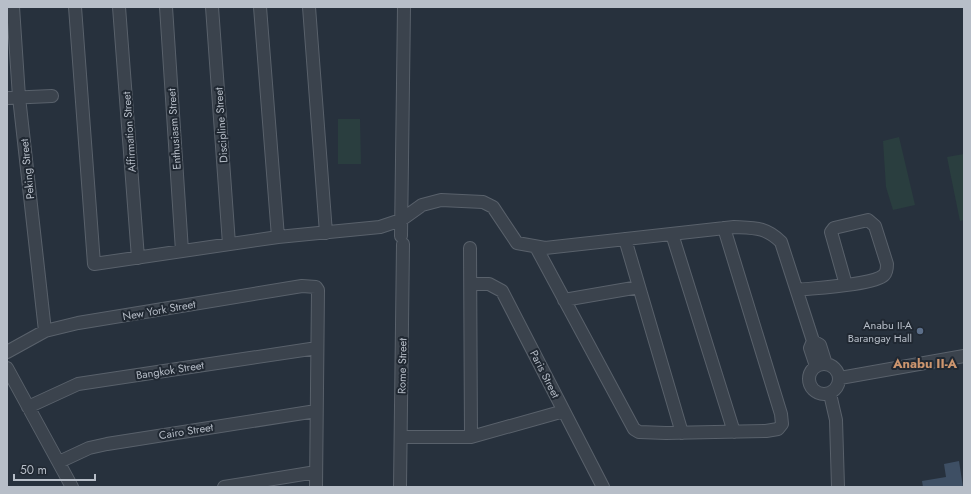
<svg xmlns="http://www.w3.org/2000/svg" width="971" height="494" font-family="Jost,sans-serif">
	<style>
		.green { fill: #2a3e3f }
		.water { fill: #3e4f64 }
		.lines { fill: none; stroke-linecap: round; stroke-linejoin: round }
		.street-casing { stroke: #59616b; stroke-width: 14 }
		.street { stroke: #3b434d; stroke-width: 12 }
		.service-dot { fill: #5c6f8a; stroke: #202832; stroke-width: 1.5 }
		.labels { text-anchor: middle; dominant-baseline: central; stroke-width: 4; stroke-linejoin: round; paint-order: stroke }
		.street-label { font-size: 11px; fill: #b7bec8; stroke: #202832 }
		.poi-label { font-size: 11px; fill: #b7bec8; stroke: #202832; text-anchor: end }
		.quarter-label { font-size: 13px; font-weight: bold; fill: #cc956e; stroke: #202832 }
	</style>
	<rect width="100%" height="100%" fill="#27313d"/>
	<path class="green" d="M338,119H360L361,164H338Z
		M899,137L915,205L893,210L886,187L883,141Z
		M964,154V220L960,221L947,157Z"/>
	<path class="water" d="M959,461L963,487H923L922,481L946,477L944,464Z"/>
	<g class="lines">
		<defs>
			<path id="street" d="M13,7L19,97L45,331
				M75,7L94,264L278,237L380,227L401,220L422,205L441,200L483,202L493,207L517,243L545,248L734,227C755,228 766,227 781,242L813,341L820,345L826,364
				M119,7L138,258
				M166,7L182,251
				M212,7L229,244
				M260,7L278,237
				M309,7L326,233
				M7,98L52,96
				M672,234L734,432
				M401,236L404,7
				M625,239L682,433
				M536,247L634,429L639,432L666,433L766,431L778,429L782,424L781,414L724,228
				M470,248L471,437
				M471,284H489L502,291L603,487
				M797,290C813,288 874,285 884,275C887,272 887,268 887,264L875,226L868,220L834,228L831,232L846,285
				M564,300L639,287
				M813,341L810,348L816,366
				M7,352L45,331L78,323L302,286L316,287L318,290L316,487
				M809 379a15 15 0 1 1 30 0a15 15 0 1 1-30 0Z
				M7,368L72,487
				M840,378L964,356
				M830,394L836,420L838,487
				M28,407L78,384L317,348
				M401,437H471L564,411
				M59,462L89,448L107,444L316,411
				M224,487L316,472
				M400,487L403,244"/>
		</defs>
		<use href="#street" class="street-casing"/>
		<use href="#street" class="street"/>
	</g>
	<circle class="service-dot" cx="920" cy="331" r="4"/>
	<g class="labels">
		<g class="street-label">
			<text transform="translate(221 125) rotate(-94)">Discipline Street</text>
			<text transform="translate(174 129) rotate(-94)">Enthusiasm Street</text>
			<text transform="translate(129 132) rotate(-94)">Affirmation Street</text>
			<text transform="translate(27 169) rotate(-96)">Peking Street</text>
			<text transform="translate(159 310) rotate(-10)">New York Street</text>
			<text transform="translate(402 366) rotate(-89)">Rome Street</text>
			<text transform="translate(170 370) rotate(-9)">Bangkok Street</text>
			<text transform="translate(545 374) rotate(63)">Paris Street</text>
			<text transform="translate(186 431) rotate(-9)">Cairo Street</text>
		</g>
		<g class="poi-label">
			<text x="912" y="325">Anabu II-A<tspan x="912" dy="13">Barangay Hall</tspan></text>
		</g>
		<g class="quarter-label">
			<text x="925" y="363">Anabu II-A</text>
		</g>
	</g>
	<rect width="971" height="494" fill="none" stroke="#b7bec8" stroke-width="16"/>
	<path d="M14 474v6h81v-6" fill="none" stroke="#b7bec8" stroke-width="2"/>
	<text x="20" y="474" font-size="12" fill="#b7bec8" stroke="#202832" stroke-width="3" paint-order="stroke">50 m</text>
</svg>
